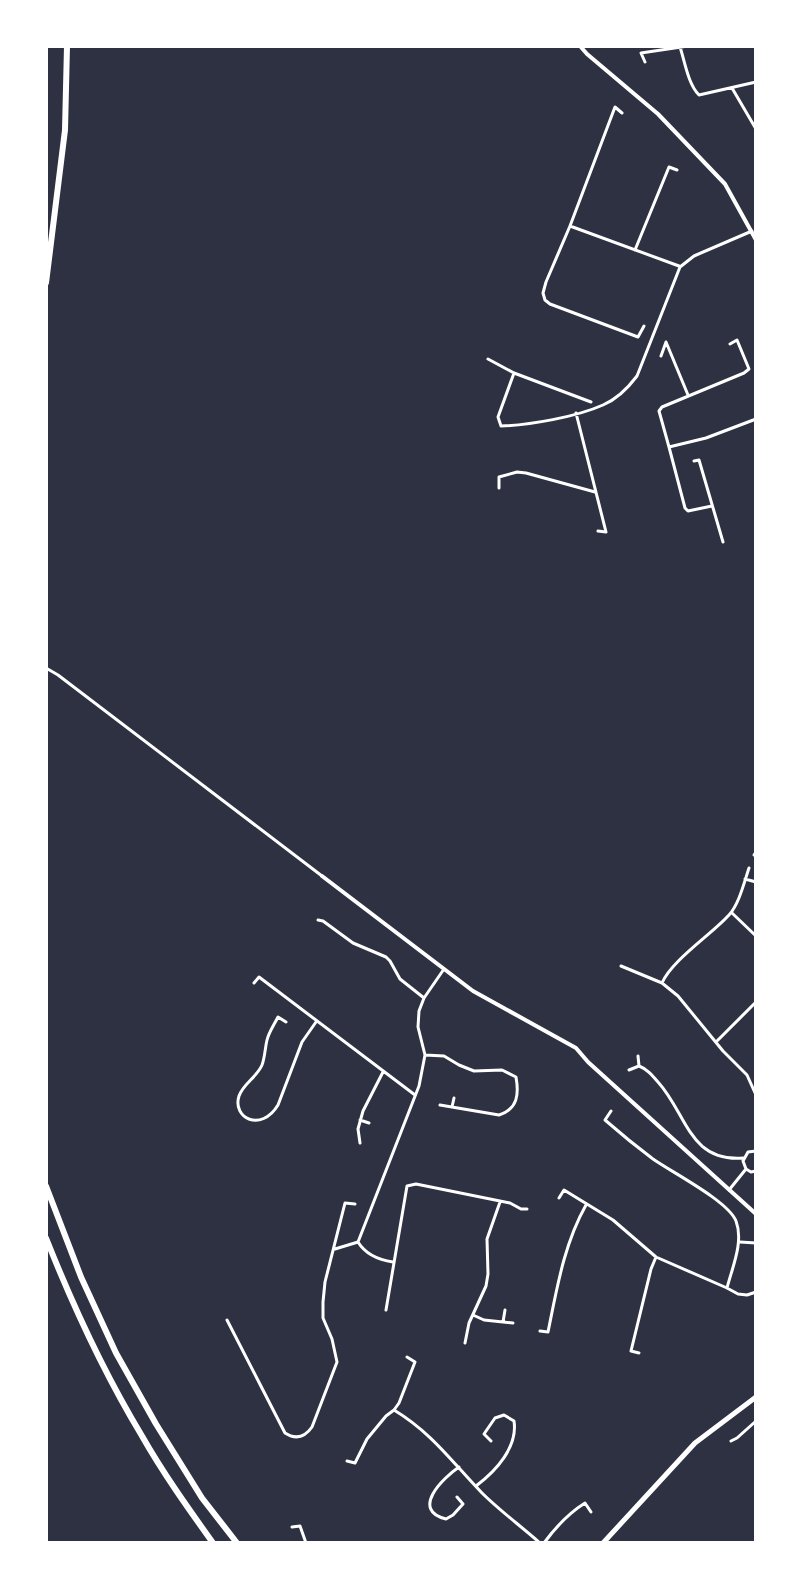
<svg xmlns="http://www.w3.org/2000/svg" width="802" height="1589" font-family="'Times New Roman',serif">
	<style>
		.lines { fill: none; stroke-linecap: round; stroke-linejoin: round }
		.minor { stroke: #fff; stroke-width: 3 }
		.tertiary { stroke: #fff; stroke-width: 4 }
		.secondary { stroke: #fff; stroke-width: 5 }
		.motorway { stroke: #fff; stroke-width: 6 }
	</style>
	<rect width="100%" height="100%" fill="#2d3142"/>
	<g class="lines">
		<path class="minor" d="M680,47C685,62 688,84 699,95L756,82
			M645,62L641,53L688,46
			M732,88L756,129
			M622,113L615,107L570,226L546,282L543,293L545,300L550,304L638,337L644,326
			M570,226L679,266
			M635,250L669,167L677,170
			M730,344L737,340L749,369L744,373L662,407L659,411L669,447L706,438L756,419
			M661,356L666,342L688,395
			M488,359L514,373L591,402
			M514,373L498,417L501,426C530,425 576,417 603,405C617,399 628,388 637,376L680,267L694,256L752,231
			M576,413L606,532L598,531
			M669,447L685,508L688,511L712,506
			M694,461L699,460L723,542
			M499,488V477L517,472L526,473L595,492
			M46,668L58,675L322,876
			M754,855L756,852
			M745,879L756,882
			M732,913L756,936
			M318,920L323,921L353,943L386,957L390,961L400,979L424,998
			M621,966L662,983L678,996L723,1051L747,1075L756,1095
			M254,983L259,977L415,1095
			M662,983C672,960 712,934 729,915C739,904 744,883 749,868
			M286,1022L278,1017C274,1025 269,1032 267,1040C265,1048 265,1057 262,1065C257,1077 243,1084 239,1096C232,1118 261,1133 278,1105L302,1042L316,1022
			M716,1042L756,1002
			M425,1055L444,1056L459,1065L474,1071L502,1070L516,1077C519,1094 518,1109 499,1115L440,1105
			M638,1056L639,1066C647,1069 652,1075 658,1082C687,1114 689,1162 743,1158
			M629,1070L639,1066
			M452,1107L454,1098
			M611,1111L605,1120C621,1134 637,1147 653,1159C673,1173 728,1201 736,1221C744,1242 732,1268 727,1288
			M360,1120L369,1123
			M360,1143L358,1129L363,1111L383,1072
			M756,1151L748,1152L743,1161L746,1169L751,1172L756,1171
			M729,1190L746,1169
			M559,1198L564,1190L613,1220L656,1257L727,1288L738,1294L747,1295L756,1292
			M740,1242L756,1243
			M335,1249L358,1242
			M393,1262C379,1260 366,1255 358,1242L419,1086L425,1055L418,1027L419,1011L424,998L444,969
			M386,1310L407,1186L416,1184L510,1203L521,1209H527
			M473,1315L484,1320L513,1323
			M227,1320L285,1433C296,1440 305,1437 312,1427L337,1362L332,1339L323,1318V1302L325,1282L345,1203L355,1204
			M503,1322L505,1310
			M540,1331L548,1332C557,1288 564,1244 586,1205
			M465,1343L469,1323L486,1286L488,1274L487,1239L500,1202
			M639,1353L631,1351L651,1269L656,1257
			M394,1410C432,1433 452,1462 482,1493C500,1511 521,1526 540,1543
			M731,1441L737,1438L756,1421
			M347,1461L355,1463L367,1439L386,1416L394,1410L399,1403L415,1362L407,1357
			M476,1486C496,1471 518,1447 514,1421L504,1415L495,1418L484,1434L491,1441
			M457,1497L463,1504L453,1515L446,1519C410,1510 443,1478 459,1467
			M292,1527L300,1526L306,1543
			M544,1543C555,1528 569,1513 585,1503L591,1512"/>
		<path class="tertiary" d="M580,46L587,54L658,114L725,184L756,240
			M322,876L473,991L576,1048L588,1062L756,1214"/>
		<path class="secondary" d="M603,1543L695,1443L756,1397"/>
		<path class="motorway" d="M46,283L65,130L67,46
			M46,1186L81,1277L116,1353L156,1424L202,1498L237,1543
			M46,1238C73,1306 104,1373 142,1436C163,1473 188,1508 213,1543"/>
	</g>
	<rect width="802" height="1589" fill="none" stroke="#ffffff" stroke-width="96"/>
</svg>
